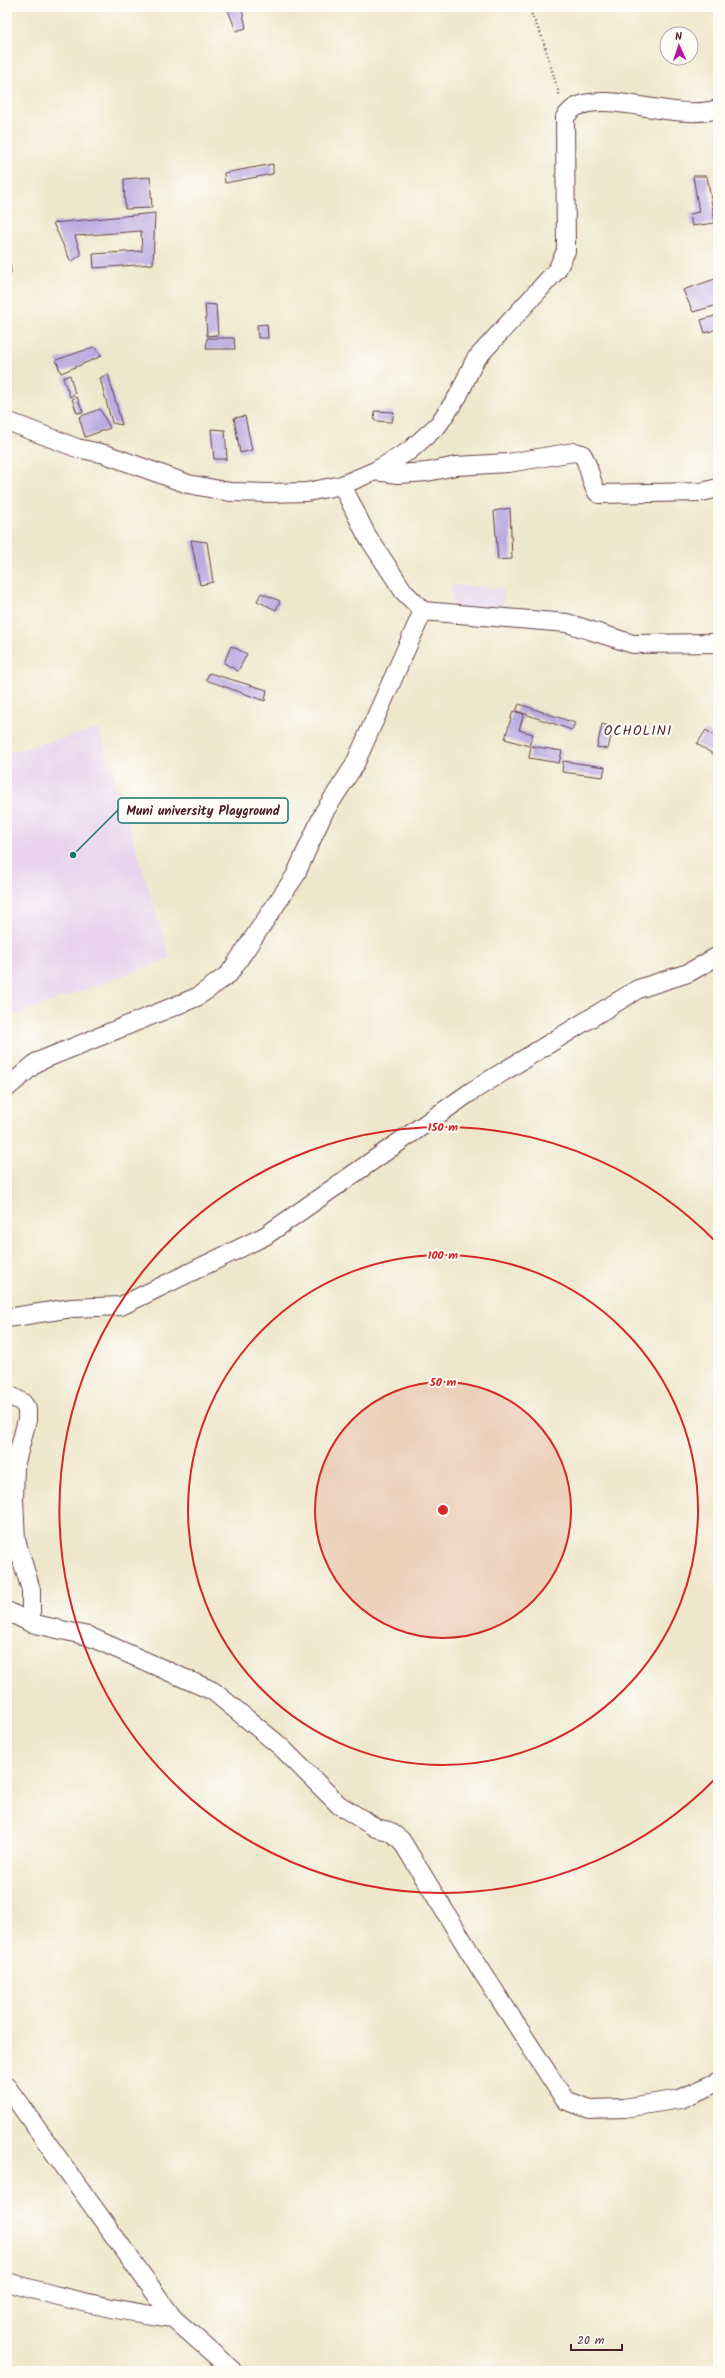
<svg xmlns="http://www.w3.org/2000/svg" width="725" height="2378" font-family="Kalam,sans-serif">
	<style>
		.built { fill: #e9d2ee }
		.building { fill: #bcabe1 }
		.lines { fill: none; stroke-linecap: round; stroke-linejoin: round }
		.street-casing { stroke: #633d43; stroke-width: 20 }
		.path { stroke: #633d43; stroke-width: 2.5; stroke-dasharray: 1 3; stroke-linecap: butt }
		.street { stroke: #fff; stroke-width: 18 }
		.ring { fill: none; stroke: #d62828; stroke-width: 2 }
		.labels { text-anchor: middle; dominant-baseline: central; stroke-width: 4; stroke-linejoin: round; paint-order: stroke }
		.quarter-label { font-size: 14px; letter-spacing: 1px; fill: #4a1f2b; stroke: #fdfcf7 }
		.centre { fill: #d62828; stroke: #fdfcf7; stroke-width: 2 }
		.ring-label { font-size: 12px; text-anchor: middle; font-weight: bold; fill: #d62828; stroke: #fdfcf7; stroke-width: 4; stroke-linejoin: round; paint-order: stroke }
		.leader { fill: none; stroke: #0f766e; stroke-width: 1.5 }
		.callout-dot { fill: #0f766e; stroke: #fdfcf7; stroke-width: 1.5 }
		.callout { fill: #fdfcf7; stroke: #0f766e; stroke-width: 1.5 }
		.callout-label { font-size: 13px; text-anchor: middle; font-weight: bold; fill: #4a1f2b }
	</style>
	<rect width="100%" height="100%" fill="#fdfcf7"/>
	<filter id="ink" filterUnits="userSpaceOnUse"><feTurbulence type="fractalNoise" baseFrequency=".025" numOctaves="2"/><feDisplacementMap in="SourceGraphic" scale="8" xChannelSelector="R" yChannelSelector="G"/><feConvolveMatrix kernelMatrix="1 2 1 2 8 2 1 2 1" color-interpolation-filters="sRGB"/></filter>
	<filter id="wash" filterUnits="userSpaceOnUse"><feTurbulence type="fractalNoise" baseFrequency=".012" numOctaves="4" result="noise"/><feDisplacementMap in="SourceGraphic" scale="16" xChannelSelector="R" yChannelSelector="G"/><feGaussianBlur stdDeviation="0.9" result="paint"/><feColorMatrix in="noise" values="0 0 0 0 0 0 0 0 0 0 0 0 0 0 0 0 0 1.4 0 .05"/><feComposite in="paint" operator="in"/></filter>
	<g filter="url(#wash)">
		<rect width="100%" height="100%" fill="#efe7cb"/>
		<path class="built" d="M451,585L504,589L502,610L453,609Z
			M99,729L170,958L7,1018V753Z"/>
		<g id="blocks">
			<path class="building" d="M227,7H249L242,9L246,28L236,31Z
				M273,164V174L225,183L224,173Z
				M693,176H707L715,223L692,226L690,214L699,212Z
				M150,177L152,208L125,209L124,179Z
				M155,213L153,264L94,268L93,254L142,251L141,231L75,236L81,255L71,262L53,223Z
				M7,263H10L11,273L7,274Z
				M718,278V305L693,312L683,290Z
				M205,304L216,305L218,335L207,336Z
				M718,315V329L705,333L701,320Z
				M267,324L268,338H258L257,325Z
				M207,338H234L235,349H206Z
				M94,347L102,356L61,373L56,360Z
				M108,374L122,425L112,423L100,378Z
				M70,375L75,394L70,397L63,378Z
				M77,397L83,412L77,413L72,399Z
				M100,409L110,428L85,437L79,417Z
				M374,411L394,412L392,422L375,421Z
				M245,416L252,450L240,453L234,418Z
				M211,429L225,430L227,459H214Z
				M510,508L512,559L498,560L494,511Z
				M191,540L207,542L213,582L200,585Z
				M261,593L280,601L276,610L257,601Z
				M231,646L247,654L238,671L224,663Z
				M209,673L267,690L265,701L206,680Z
				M519,704L575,723L572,730L516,711Z
				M513,711L524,714L519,730L533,734L529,746L505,739Z
				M602,724L613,727L608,749L597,747Z
				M706,730L718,738V757L697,744Z
				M531,746L562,751L559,763L529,758Z
				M563,761L605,767L603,777L562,772Z"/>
		</g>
	</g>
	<g filter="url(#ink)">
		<use href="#blocks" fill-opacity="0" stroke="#633d43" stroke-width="1"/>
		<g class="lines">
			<defs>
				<path id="street" d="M7,421L77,448L105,454L188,484L230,492L269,493L307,492L342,485L375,471L409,451L438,425L458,396L475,360L557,270L566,251L565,117C568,114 572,109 576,107C609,90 675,122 718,109
					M375,471L398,474L427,472L456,466L508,463L574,452L582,454C590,464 591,489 599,494L702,492L718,488
					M342,485L366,534L404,592L423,611L567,623L633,644L718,643
					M7,1088L37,1062L197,997L229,974L295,876L324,812L354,766L423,611
					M7,1318L72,1308L121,1306L265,1236L472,1091L638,989L688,973L718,956
					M7,1394L22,1402L27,1409V1420L15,1466L14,1499L16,1540L31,1590V1623
					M7,1611L31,1623L88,1636L213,1691L280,1746L339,1805L376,1828L389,1831L401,1840L479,1967L565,2100L590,2109L624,2108L680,2099L718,2082
					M7,2087L173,2318L233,2371
					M7,2282C62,2298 116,2311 173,2318"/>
			</defs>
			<use href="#street" class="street-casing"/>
			<path class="path" d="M528,7L542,37L560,97"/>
			<use href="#street" class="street"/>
		</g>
	</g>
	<circle cx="443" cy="1510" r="128" fill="#d62828" fill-opacity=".12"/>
	<g class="ring">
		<circle cx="443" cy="1510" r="128"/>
		<circle cx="443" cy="1510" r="255"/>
		<path d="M716 1778A383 383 0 1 1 716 1242"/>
	</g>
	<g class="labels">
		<g class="quarter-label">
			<text x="638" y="731">OCHOLINI</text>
		</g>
	</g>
	<circle cx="443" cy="1510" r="6" class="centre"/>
	<g class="ring-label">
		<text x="443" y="1131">150 m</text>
		<text x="443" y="1259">100 m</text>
		<text x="443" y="1386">50 m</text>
	</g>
	<path class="leader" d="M73 855L118 810"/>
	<circle class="callout-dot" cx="73" cy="855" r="4"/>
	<rect class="callout" x="118" y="798" width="170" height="25" rx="4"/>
	<g class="callout-label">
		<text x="203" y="815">Muni university Playground</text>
	</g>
	<rect width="725" height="2378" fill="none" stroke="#fdfcf7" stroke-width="24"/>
	<g transform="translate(679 46) rotate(357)"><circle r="19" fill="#fdfcf7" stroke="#b5a4a5"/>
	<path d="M0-3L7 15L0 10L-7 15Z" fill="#b5179e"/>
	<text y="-6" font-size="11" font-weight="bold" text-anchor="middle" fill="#4a1f2b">N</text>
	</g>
	<path d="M571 2344v6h51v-6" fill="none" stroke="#4a1f2b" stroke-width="2"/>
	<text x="577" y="2344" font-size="12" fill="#4a1f2b" stroke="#fdfcf7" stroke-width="3" paint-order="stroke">20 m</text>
</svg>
